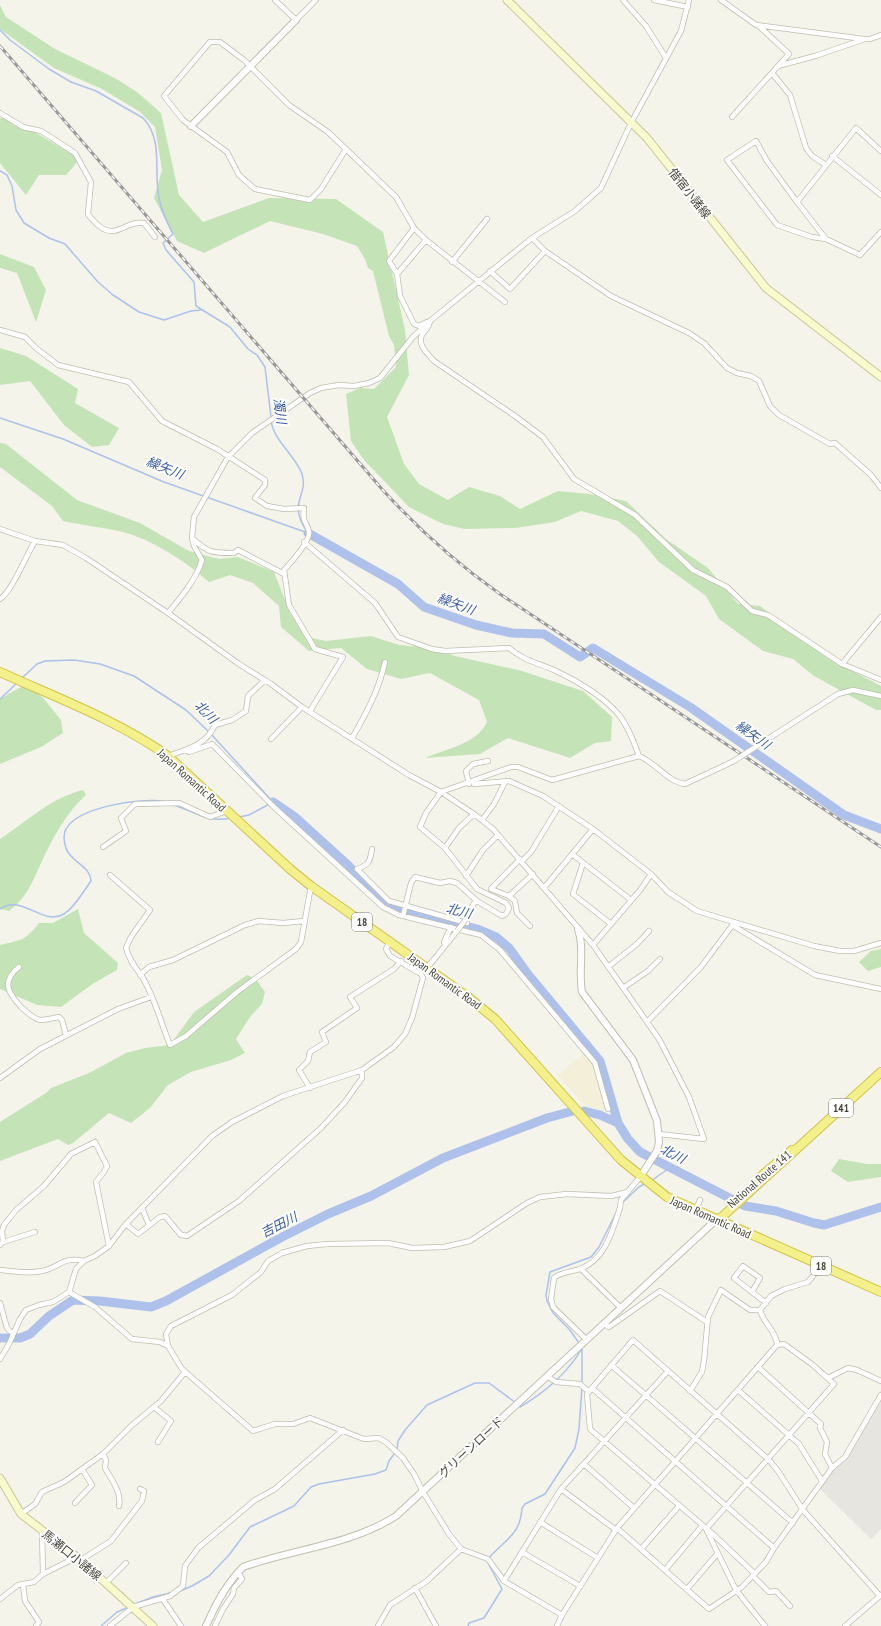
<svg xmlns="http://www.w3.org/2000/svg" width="881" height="1626" font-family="'PT Sans Narrow','Noto Sans JP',sans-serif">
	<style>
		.commercial { fill: #f4efd8 }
		.industrial { fill: #e7e5df }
		.green { fill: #c4e4b7 }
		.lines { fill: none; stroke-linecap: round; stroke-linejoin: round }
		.stream { stroke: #adc1eb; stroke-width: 1.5 }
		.river { stroke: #adc1eb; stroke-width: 9 }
		.minor-casing { stroke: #bfbeae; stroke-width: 6 }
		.tertiary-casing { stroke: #bfbeae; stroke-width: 8 }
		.secondary-casing { stroke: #c6c798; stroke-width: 9 }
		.trunk-casing { stroke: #d1c347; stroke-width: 10 }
		.minor { stroke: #fff; stroke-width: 4.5 }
		.tertiary { stroke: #fff; stroke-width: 6 }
		.secondary { stroke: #f9face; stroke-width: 7 }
		.trunk { stroke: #f4f08c; stroke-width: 8 }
		.rail-casing { stroke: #989898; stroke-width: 3 }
		.rail { stroke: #fff; stroke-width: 1.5; stroke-dasharray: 4.5; stroke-linecap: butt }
		.minor-bridge-casing { stroke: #bfbeae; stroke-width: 6; stroke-linecap: butt }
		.minor-bridge { stroke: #fff; stroke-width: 4.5 }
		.labels { text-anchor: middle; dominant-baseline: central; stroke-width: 4; stroke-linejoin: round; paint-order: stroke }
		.shield { fill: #fff; stroke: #7e7e74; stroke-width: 1 }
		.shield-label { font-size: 11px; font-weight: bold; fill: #474639 }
		.street-label { font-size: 12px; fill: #474639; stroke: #fff }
		.water-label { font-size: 13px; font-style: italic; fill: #3a5dab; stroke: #fff }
	</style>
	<rect width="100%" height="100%" fill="#f4f4eb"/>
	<path class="commercial" d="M586,1051L596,1069L606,1105L605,1111L585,1106L558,1075Z"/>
	<path class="industrial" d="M881,1402V1529L871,1539L819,1488L830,1473L847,1457Z"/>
	<path class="green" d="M0,5L6,17L55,49L115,78L137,92L161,113L179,195L203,222L269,198L336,199L383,232L405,330L409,375L387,417L404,464L419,484L448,500L469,487L500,496L520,509L558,491L590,494L626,501L666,539L708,568L738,604L760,606L827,658L881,686V710H876L814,676L793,659L763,651L719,619L706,596L659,562L637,536L618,521L581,511L555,522L516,528L465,529L443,524L409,507L364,460L351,441L346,394L360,388L374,389L396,367L394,345L389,336L373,271L368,268L365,259L357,246L323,234L270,221L204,253L177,241L154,198L162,170L155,127L140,112L102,89L54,68L0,29Z
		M0,118H11L80,159L66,175H39L26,195L0,163Z
		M0,254L34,267L46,290L36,322L17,273L0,268Z
		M0,348L26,356L78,389L75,403L119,428L109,445L92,447L64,425L30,381L0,385Z
		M0,443L6,444L77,500L140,523L189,551L219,559L238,557L274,572L291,615L307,637L326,641L371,636L399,645L434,648L455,656L522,671L583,691L612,717L611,741L595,743L570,758L508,738L480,754L425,758C445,749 477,744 487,722L479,700L430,673L401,679L367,669L341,648L309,651L281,627L279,606L253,583L230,575L209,582C186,562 162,546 133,535C112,528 85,526 63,521L52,506L0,467Z
		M26,684L44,699L61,720L63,733L41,747L0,764V699Z
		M83,790L86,795C67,812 53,837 42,861C33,880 28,897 9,911L0,909V839C26,822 52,797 83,790Z
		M78,909L84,933L118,963L117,970L94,983L61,1007L37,1005L0,989V945C21,940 25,941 39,923H53Z
		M881,949V967L868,971L859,962L871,951Z
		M247,975L255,978L265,992L262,1004L250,1017L236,1039L245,1053L231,1060L191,1072L168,1085L150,1108L131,1123L109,1113L73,1143L68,1145L58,1139L0,1161V1122L46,1093L51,1088L89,1073L126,1053L145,1048L170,1045L194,1012Z
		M839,1159L867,1164H881V1177L848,1182L831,1171Z"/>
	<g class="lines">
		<path class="stream" d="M0,30L10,40L49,69L71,82L96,91L143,118C165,141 152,175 160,202C162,213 168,224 173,234L163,243L166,250L194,282L196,306L230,327L248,349L257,355L265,367L271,417
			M0,171L7,175L12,186L16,210L24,223L49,238L65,244L98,282L113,295L139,312L164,320L191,311L201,310
			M0,418L63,439L164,482L308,533
			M271,421C274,441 295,455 302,474C309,497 286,502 308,533
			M22,678L37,664L45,661L74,660L100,664L134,676L186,710L209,732
			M0,699L16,684
			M211,734L273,802L249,815L239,817
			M174,805C196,812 206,823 231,818
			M0,909C22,893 43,927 64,914C75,907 83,892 91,881C90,865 70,862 66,848C64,843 63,834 66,829C78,807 139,798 163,801
			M651,1181L668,1169H672
			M623,1202L639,1187L646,1183
			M579,1343L569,1329L553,1313L547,1301L546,1295L550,1272L591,1257L599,1247L618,1209
			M582,1383V1349
			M519,1405L520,1407C544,1393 569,1372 582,1348L581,1347
			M489,1558C506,1538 520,1536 522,1508L525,1504L545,1494L575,1448L579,1429L582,1387
			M180,1591L192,1586L209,1576L229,1555L250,1527L294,1506L311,1487L319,1484L375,1474L386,1470L389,1461L397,1450L398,1441L405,1430L427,1405L475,1383H489L516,1403
			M132,1605L153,1597L170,1593
			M101,1626L117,1612L129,1607
			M468,1626L469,1623L484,1618L502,1589L487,1561"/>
		<path class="river" d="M308,533L398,584L424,607L476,625L512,633L544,634L580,657L593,648L690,707L844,815L881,829
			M273,802L295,817L348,865L379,898L393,907L477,929L496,937L509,948L527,973L600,1061L618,1123L628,1139L640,1152L745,1206L776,1211L814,1223L824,1225L881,1207
			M584,1111L600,1115L618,1123
			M0,1338H20L30,1334L49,1316L73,1300L100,1301L151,1307L166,1301L282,1237L328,1214L371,1196L443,1158L547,1118L573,1111"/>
		<defs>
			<path id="minor" d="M275,0L296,20L316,0
				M623,0L646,26L666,58
				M654,0L688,7
				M721,0L756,25L864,39H870L881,35
				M778,66L815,56L862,40
				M772,73L790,95L806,148L812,156L826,165
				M0,113L23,127L41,131L49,136L75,153L91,182L88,214C91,219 95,222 99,226C117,240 125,220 144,223L155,237
				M732,117L789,54L759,26
				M346,149L321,189L310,200L255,189L239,175L227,152L183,120L164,96L210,42H220L244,60L289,105L328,132L396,197L414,228L426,240L505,302
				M881,151L856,128L797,202L826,239L860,255L881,232
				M832,156L881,195
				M797,202L767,161L756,141L727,160L777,225L812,237L826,239
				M414,228L389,261L397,274L400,296L414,324L419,326L427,322
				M532,238L545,251L611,296L689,333L704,343L727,368L737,373L751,376L759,381L770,406L779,415L830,444L835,443L871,475L881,488
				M452,262L487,219
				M490,271L510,289L545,251
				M397,274L426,240
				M430,321C429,328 425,330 422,335C417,345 428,354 434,361L515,416L543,437L574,479L635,515L693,570L727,587L752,611L768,615L842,664L881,680
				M0,330L25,337L36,348L58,365L129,382L162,421L217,449L265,480V485L255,498L267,506L284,509L304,508C302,525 307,520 309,532C311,540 290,564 284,570L289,605L315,649L343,657L310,711
				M0,529L35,541L63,545L86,558L168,613L239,664L271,684L302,707L409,775L441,792L474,814L493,829L593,945L659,1039L689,1097L704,1139L659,1134
				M192,538C208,553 212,553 234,553L238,550L284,574
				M304,542L375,603L398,637L432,649L445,651L509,648C526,662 537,662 556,671C577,681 603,696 619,715C628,726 634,742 639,756
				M0,599C12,591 26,556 35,541
				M168,613C181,597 196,580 202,560L194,546L192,538L194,517L228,457L252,433L310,393L321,388L339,385L354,386L369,383L380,378L413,337L430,321L532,238L575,211L601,188L631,123L681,31L689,0
				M842,664L881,617
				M352,738C366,714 379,690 385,662
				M271,739L302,707
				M760,744L838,694L853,690L881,696
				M186,750L189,752L212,744L274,807L383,907L399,915L481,935L500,950L595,1063L608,1109
				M168,756C188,749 206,745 215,725L232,720L246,711L248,696L265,680
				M469,784L466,771L473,764L488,761
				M474,784L509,781L543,796L593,829L651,874L668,892L697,911L814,946L840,951H854L881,943
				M482,820L494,804L505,782
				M103,847L126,831L121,818L135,804L179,803L210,817L227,811
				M445,848L459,828L474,814
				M372,849C370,862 369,865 357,869L389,901L467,923
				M572,854L631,900
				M520,859L491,889L509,896L515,901L517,913L530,926
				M522,861L531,852L559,806
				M583,863L573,894L611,924
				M110,875L150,910L131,937L126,948C129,959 134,966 141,975C154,995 161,1023 170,1045L186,1036L237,992L296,949L301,942L311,886
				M466,876L483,850L498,835
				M544,888L593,829
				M509,896L533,874
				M403,916L411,883L415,877L440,883L450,881L457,883L477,901
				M466,919L474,903L477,901L502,916L506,914L509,908L506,903L477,889L445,848L420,827L426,813L441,792L511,767H518L552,780L639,756C655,762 668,782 685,784L734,761
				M732,925L815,975L881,989
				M593,945L641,889L651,874
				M445,946L444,942L451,927
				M19,967C0,982 9,994 22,1008C27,1012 34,1019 40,1020C46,1020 53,1018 59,1017L62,1020L66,1035
				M608,967L637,944L649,931
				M427,968L457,931
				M140,975L149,967L173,960L245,925L259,921L283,923L304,921
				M623,988L648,971L660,959
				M647,1022L701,967L734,923
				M0,1078L40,1049L118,1009L151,997
				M310,1088L299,1070L308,1061L310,1052L326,1042L322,1032L357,1008L350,997L394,969L401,961
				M142,1208L149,1225
				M695,1211L700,1200
				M126,1224L138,1234L160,1217L165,1216L181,1235L187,1236L239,1201L321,1128L345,1102L362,1078V1070
				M3,1242L35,1232
				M0,1245L3,1242L2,1231L4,1225L16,1210L44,1186L71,1154L95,1142L107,1166L104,1172L96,1182L109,1246
				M581,1269L621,1308
				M0,1270C13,1271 29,1274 42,1271C60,1268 61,1256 84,1261
				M69,1292L95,1307L132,1339L160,1342L168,1346
				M752,1292L760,1278L743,1266L734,1278L766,1303
				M0,1303L7,1328L13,1334
				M760,1310L771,1296L785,1289L808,1282L821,1266
				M604,1324L609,1327L660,1291L707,1322
				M587,1340L553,1307L551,1299L554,1278C560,1272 572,1272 580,1269C606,1259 612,1231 620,1208L621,1200L640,1177
				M0,1359L9,1344L20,1319L26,1310L39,1305L53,1302L69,1292L76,1269L84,1261L95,1256L109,1246L125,1225L212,1136L232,1122L283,1096L362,1070L394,1047L405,1034L412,1018L423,978L421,974L390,956L386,949L390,941
				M611,1365L793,1523
				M547,1376L556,1382L580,1384L589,1392
				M828,1378L848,1368L857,1370L881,1381
				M592,1388L774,1548
				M738,1390L799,1444L822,1481
				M690,1391L702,1372L704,1361L708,1317L721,1290L750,1310H760
				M154,1407L171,1421L158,1442
				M103,1454L106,1460L105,1468C111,1479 122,1492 119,1506
				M584,1464L634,1508
				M832,1468L845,1457L881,1395
				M561,1489L616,1530
				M75,1503L92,1485L82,1469
				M21,1514L35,1504L42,1492L64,1482L103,1454L131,1426L161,1401L185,1372
				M540,1522L598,1558
				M617,1528L709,1609L742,1587L766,1562L774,1548L832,1468L825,1454L827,1442L820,1428L821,1424L758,1367
				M706,1529L834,1384L813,1365L784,1344L777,1345
				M42,1531L43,1574
				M707,1531L736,1590L765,1626
				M641,1549L679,1506
				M522,1552L580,1586
				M81,1560L111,1541L142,1501L144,1491L140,1489
				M665,1570L702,1526
				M755,1574L714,1535L590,1429L587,1394L633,1340L768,1459L778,1471L803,1510L880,1596
				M753,1576L769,1592L776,1591L790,1606
				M504,1581L561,1489L668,1371
				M106,1583L126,1563
				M23,1584L25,1601L39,1622L36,1626
				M415,1588L436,1626
				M687,1589L718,1553
				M162,1598L181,1626
				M0,1599L18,1585L34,1582L43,1574L77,1557
				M562,1615L504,1581L488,1559L461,1549L449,1534L423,1492L414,1474L403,1458L387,1443L379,1438L364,1439L310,1418L293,1424H275L253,1431L182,1369L168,1346L166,1334L171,1326L232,1295L261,1272L268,1261L282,1253L307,1246L327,1244L388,1243L412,1248L444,1247L470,1241L527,1203L540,1197L567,1194L611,1196L628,1192
				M110,1626L133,1607L170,1596L183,1586L185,1566L198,1548L255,1500L275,1489L343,1430
				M215,1626L223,1609L233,1594L234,1588L242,1579L238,1572
				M378,1626L390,1605L427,1581L461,1549
				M557,1626L562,1615L617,1528L777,1345C777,1332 763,1323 760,1310
				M845,1626L881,1595"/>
			<path id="tertiary" d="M191,126L296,20
				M578,929C585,950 578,971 582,992L633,1060L657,1121L659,1142L657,1151L640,1177
				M206,1626C216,1604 226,1584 243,1567C293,1549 351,1545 396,1516L716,1220"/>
			<path id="secondary" d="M507,0L647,138L766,288L881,377
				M0,1478L21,1514L77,1557L153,1626"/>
			<path id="trunk" d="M0,672C57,698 117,720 168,756L290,869L311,886L468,997L495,1019L621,1160L667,1197L881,1292
				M760,1177L792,1150
				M716,1220L723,1216C776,1168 828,1120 881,1072"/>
		</defs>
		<use href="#minor" class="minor-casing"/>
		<use href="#tertiary" class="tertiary-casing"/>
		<use href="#secondary" class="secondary-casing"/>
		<use href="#trunk" class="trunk-casing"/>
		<use href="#minor" class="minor"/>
		<use href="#tertiary" class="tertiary"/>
		<use href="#secondary" class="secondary"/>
		<use href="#trunk" class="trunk"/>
		<defs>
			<path id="rail" d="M0,46L381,488C417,528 456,563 500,594L881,847"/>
		</defs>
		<use href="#rail" class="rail-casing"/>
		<use href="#rail" class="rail"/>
		<defs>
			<path id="minor-bridge" d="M734,761L760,744
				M457,931L466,919"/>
		</defs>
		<use href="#minor-bridge" class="minor-bridge-casing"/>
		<use href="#minor-bridge" class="minor-bridge"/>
	</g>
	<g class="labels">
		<g class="shield">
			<rect x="352" y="913" width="20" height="18" rx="3"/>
			<rect x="829" y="1099" width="24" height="18" rx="3"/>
			<rect x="811" y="1257" width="20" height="18" rx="3"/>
		</g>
		<g class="shield-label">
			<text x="362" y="922">18</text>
			<text x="841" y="1108">141</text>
			<text x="821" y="1266">18</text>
		</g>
		<g class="street-label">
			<text transform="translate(690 193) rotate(52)">借宿小諸線</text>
			<text transform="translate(192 780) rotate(42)">Japan Romantic Road</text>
			<text transform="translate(445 981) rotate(36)">Japan Romantic Road</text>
			<text transform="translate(759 1179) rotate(-41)">National Route 141</text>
			<text transform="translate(711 1217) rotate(24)">Japan Romantic Road</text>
			<text transform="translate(471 1447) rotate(-43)">グリーンロード</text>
			<text transform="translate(72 1555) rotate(39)">馬瀬口小諸線</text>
		</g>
		<g class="water-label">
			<text transform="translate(280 411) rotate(82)">濁川</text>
			<text transform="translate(165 468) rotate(22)">繰矢川</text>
			<text transform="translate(456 604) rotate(20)">繰矢川</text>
			<text transform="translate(206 712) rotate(45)">北川</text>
			<text transform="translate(753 735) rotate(35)">繰矢川</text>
			<text transform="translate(459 911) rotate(14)">北川</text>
			<text transform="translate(673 1154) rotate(27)">北川</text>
			<text transform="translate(279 1225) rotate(-27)">吉田川</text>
		</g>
	</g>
</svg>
